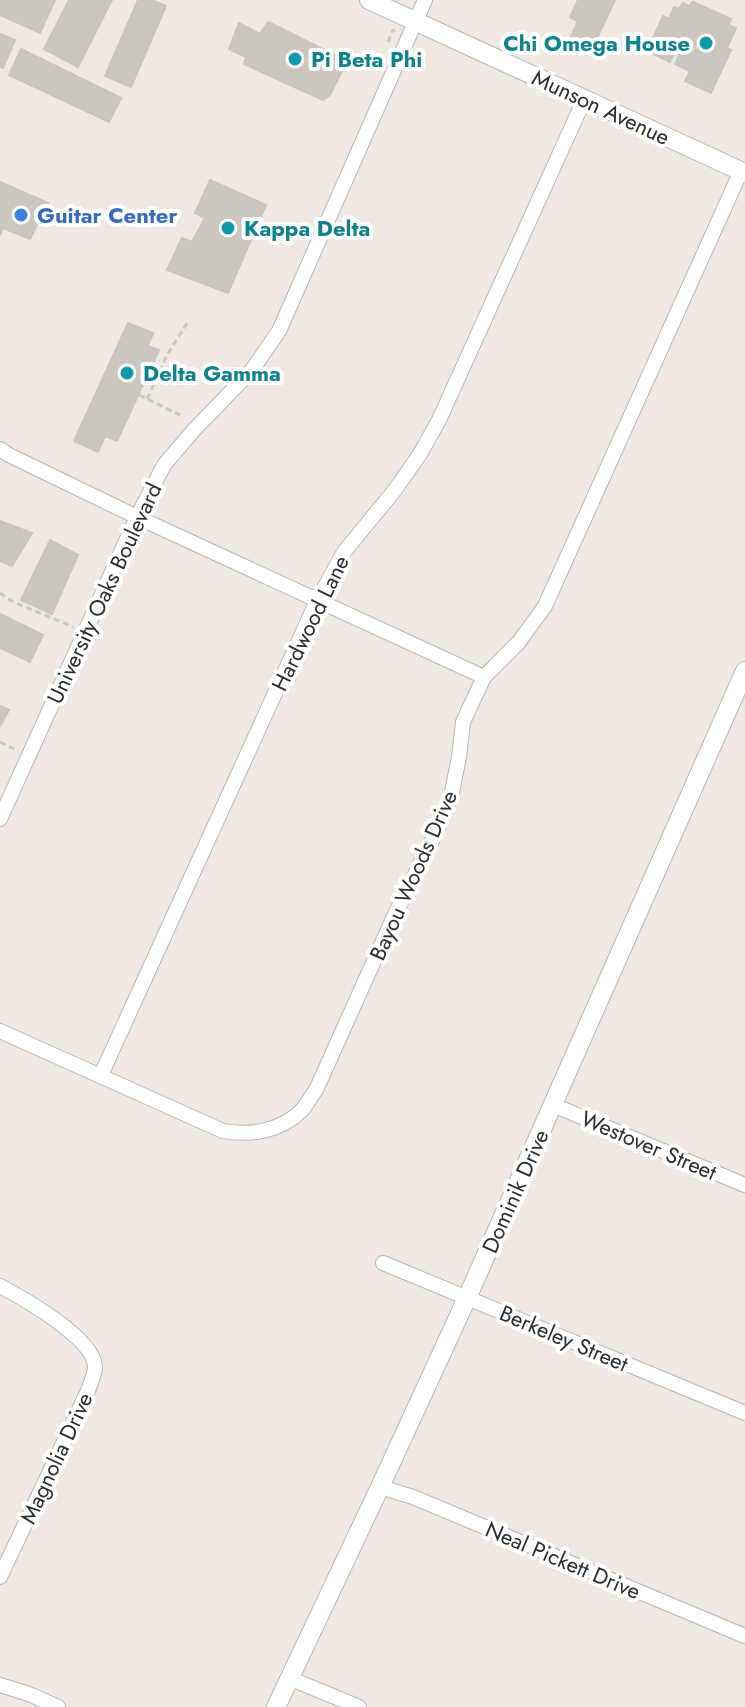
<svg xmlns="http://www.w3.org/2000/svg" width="745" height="1707" font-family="Jost,sans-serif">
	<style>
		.building { fill: #cbc7bf; stroke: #cbc5ba; stroke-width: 2 }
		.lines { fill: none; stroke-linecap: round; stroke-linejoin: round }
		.minor-casing { stroke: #b4b7c1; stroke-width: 16 }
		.tertiary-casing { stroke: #b4b7c1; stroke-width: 20 }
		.path { stroke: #c9c9c9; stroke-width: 3; stroke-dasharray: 6 4; stroke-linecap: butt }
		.minor { stroke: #fff; stroke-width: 14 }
		.tertiary { stroke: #fff; stroke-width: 18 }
		.culture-dot { fill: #0f9aa8; stroke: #fff; stroke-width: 3 }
		.shop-dot { fill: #3f7fe0; stroke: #fff; stroke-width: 3 }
		.labels { text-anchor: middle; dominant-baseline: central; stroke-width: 8; stroke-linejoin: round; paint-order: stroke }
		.culture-label { font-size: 22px; font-weight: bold; fill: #0d838f; stroke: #fff; text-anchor: start }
		.street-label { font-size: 22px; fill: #2e2e2e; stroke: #fff }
		.shop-label { font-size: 22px; font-weight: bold; fill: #366cbe; stroke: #fff; text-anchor: start }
	</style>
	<rect width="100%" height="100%" fill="#efe9e1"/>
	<path class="building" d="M0,0H55L40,33L0,15Z
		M69,0H112L78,67L44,49Z
		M138,0H152L166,6L131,87L105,76Z
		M578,0H615L592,49L570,39L578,21L570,17Z
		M693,2L731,19L728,25L736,28L727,48L731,50L711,93L685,81L690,71L675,64L686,39L682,37L670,62L647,51L663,16L669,19L674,7L679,9L683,3L689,6Z
		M268,22L347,61L330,95L323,100L244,64L246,57L229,49L239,23L260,34Z
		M0,34L15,40L3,68L0,67Z
		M21,49L121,98L109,122L9,75Z
		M210,180L266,205L228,293L167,270L182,238L192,242L205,218L195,213Z
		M0,182L48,203L30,239L3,228L0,235Z
		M128,323L153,333L148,346L159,350L117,441L105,436L98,452L74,441Z
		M0,521L32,533L12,566L0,561Z
		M50,540L78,555L52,614L21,600Z
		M0,614L43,635L30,662L0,648Z
		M0,706L9,710L0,726Z"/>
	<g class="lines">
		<defs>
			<path id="minor" d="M0,449L9,455L137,517L484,677
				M0,819L137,517L164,465L193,431L252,370L279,331L425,0
				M0,1031L223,1131C250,1136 281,1131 301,1111C307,1105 311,1096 316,1090L396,912L437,831L451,797L459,757L463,722L484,677L519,642L545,606L741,171
				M101,1075L317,601L344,552L394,491L420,454L439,420L584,100
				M553,1105L745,1185
				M383,1263L745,1413
				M0,1286C23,1298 95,1339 95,1367C95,1374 90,1384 88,1391L0,1577
				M380,1487L413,1497L745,1636
				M289,1678L359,1707
				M0,1685L29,1694L58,1707"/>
			<path id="tertiary" d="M369,0L745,173
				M276,1707L380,1487L467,1298L745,671"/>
		</defs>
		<use href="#minor" class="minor-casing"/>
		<use href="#tertiary" class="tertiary-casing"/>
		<path class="path" d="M388,42L393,30L395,31
			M139,395L182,416
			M147,399L167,355L189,320
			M0,593L13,602L74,627
			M0,742L18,751"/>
		<use href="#minor" class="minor"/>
		<use href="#tertiary" class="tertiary"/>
	</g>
	<g class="culture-dot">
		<circle cx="706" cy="43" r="8"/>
		<circle cx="295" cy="59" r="8"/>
		<circle cx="228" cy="228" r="8"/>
		<circle cx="127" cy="373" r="8"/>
	</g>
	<circle class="shop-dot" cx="21" cy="215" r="8"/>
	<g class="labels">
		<g class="culture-label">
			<text x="690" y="43" text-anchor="end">Chi Omega House</text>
			<text x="311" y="59">Pi Beta Phi</text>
			<text x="244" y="228">Kappa Delta</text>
			<text x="143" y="373">Delta Gamma</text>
		</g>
		<g class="street-label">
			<text transform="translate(601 107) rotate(25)">Munson Avenue</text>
			<text transform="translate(104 593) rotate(-65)">University Oaks Boulevard</text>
			<text transform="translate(310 623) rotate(-64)">Hardwood Lane</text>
			<text transform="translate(413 875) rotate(-66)">Bayou Woods Drive</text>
			<text transform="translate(649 1145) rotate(23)">Westover Street</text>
			<text transform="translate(515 1191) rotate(-66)">Dominik Drive</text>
			<text transform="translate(564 1338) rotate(23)">Berkeley Street</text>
			<text transform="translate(56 1458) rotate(-65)">Magnolia Drive</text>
			<text transform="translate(563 1560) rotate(23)">Neal Pickett Drive</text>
		</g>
		<g class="shop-label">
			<text x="37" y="215">Guitar Center</text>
		</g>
	</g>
</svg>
